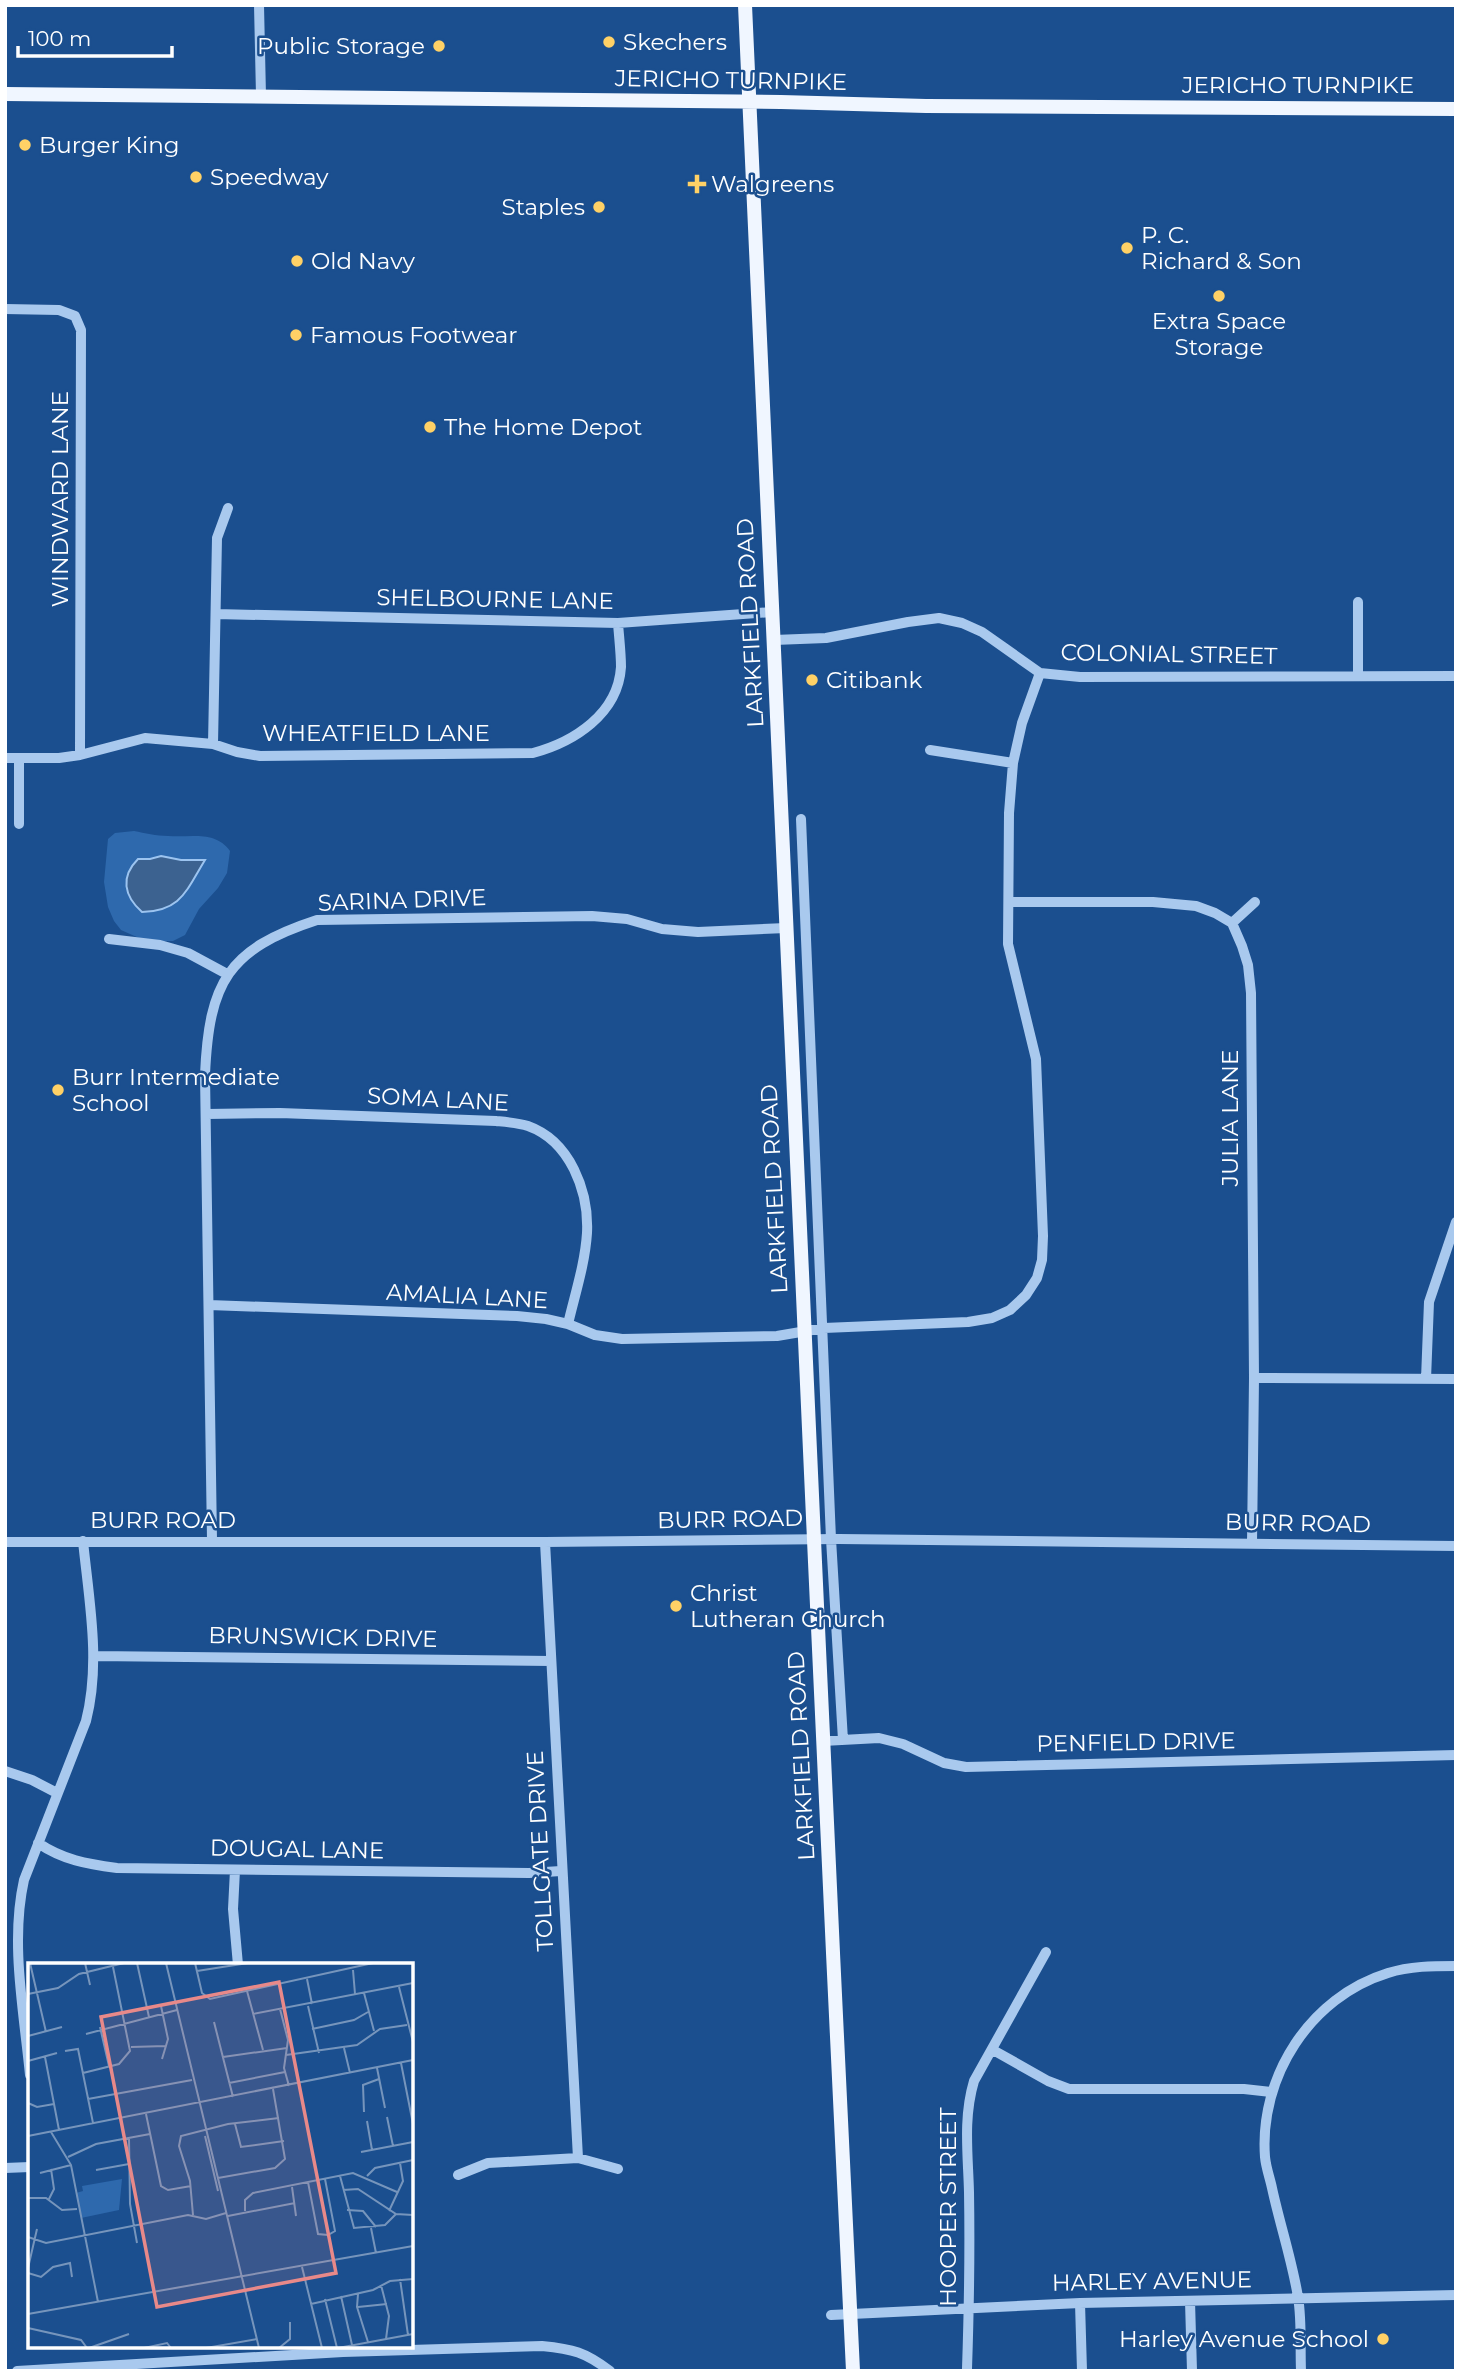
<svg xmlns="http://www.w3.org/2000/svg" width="1461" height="2376" font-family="Montserrat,sans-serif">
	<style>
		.green { fill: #2e69ad }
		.water { fill: #3c6290; stroke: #9cc4f0; stroke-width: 2 }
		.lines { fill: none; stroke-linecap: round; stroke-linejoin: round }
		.minor { stroke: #a9c9ee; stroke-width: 10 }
		.major { stroke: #f0f6ff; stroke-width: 14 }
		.poi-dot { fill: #ffd166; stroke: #1b4f8f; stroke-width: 2.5 }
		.labels { text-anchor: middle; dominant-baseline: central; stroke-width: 5; stroke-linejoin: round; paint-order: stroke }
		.poi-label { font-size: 23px; fill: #fff; stroke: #1b4f8f; text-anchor: start }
		.street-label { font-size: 23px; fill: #fff; stroke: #1b4f8f }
		.inset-road { fill: none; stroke: #7695bc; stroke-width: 2 }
		.view { fill: #e88989; fill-opacity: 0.15; stroke: #e88989; stroke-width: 3.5 }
		.inset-edge { fill: none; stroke: #fff; stroke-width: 3.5 }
	</style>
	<rect width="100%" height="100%" fill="#1b4f8f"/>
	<path class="green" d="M134,831C145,833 156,836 168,836C190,838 215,830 230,851L227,873L218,888L199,909L185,935L173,941H163L139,938L121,930L114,921L108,907L104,882L108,839L115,833Z"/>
	<path class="water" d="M161,856L181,860H205C186,891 181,911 142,912C124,896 120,877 138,859H150Z"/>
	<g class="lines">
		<path class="minor" d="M259,5L261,96
			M5,309L59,310L75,316L81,330L80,755
			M216,614L618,623L772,612
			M774,640L826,638L908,622L939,618L962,623L982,632L1040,673L1080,677L1456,676
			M1358,676V602
			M213,744L217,538L228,508
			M930,750L1013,763
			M5,758H59L80,755L145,738L213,744L237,752L260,756L533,753C574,742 618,714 621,667C621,653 619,637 618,623
			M801,819L831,1539L843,1740
			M19,824V758
			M1009,902H1153L1196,906L1215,913L1232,923L1242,946L1248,965L1251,993L1254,1378L1252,1544
			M1232,923L1255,902
			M109,939L160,945L188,953L227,974
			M207,1114L280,1113L496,1121C506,1122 519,1123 528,1126C570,1141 589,1191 587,1233C585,1264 575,1294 568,1324
			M209,1305L517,1316L546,1319L568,1324L595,1335L622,1339L777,1336L824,1328L968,1322L992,1318L1010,1310L1026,1295L1037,1278L1042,1260L1043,1236L1036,1059L1008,944L1009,813L1013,763L1022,723L1040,673
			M1254,1378L1456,1379
			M1426,1379L1429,1302L1456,1222
			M212,1540L205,1075C209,982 228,949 317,920L592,916L627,919L662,929L698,932L786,928
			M5,1542H545L839,1539L1456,1546
			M545,1542L578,2158
			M94,1656L551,1661
			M823,1741L879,1738L903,1744L944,1763L966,1767L1456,1755
			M5,1771L32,1780L57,1793
			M38,1843C63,1860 87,1864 117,1868L529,1873L561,1871
			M235,1870L233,1909L238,1965
			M993,2050L1048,2081L1069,2089H1244L1271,2092
			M30,2075C24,2012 10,1942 24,1880L86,1721C101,1662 89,1601 83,1541
			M5,2168L30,2167
			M458,2175L488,2163L578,2158L618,2169
			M1190,2301L1192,2371
			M1080,2303L1082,2371
			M831,2315L1080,2303L1456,2295
			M967,2369C969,2310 970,2251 969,2192C968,2154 963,2118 974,2081L1046,1952
			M17,2371L343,2352L542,2346C573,2349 585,2352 610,2371
			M1301,2371C1300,2346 1302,2321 1298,2297C1292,2260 1280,2225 1272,2188C1270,2178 1266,2168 1265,2157C1259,2077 1310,1997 1388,1973C1410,1966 1433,1966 1456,1966"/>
		<path class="major" d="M745,5C767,524 790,1043 815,1562C828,1832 839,2101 853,2371
			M5,94L781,102L926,106L1456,109"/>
	</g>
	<g class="poi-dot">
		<circle cx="609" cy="42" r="7"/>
		<circle cx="439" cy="46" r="7"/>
		<circle cx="25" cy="145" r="7"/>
		<circle cx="196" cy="177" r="7"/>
		<path d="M693.5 173.5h7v7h7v7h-7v7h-7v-7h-7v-7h7z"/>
		<circle cx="599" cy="207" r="7"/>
		<circle cx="1127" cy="248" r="7"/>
		<circle cx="297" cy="261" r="7"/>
		<circle cx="1219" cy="296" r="7"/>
		<circle cx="296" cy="335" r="7"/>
		<circle cx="430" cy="427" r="7"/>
		<circle cx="812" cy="680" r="7"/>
		<circle cx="58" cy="1090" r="7"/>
		<circle cx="676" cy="1606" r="7"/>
		<circle cx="1383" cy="2339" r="7"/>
	</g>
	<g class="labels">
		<g class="poi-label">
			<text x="623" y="42">Skechers</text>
			<text x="425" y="46" text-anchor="end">Public Storage</text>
			<text x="39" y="145">Burger King</text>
			<text x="210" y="177">Speedway</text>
			<text x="711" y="184">Walgreens</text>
			<text x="585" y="207" text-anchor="end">Staples</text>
			<text x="1141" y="235">P. C.<tspan x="1141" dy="26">Richard &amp; Son</tspan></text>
			<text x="311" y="261">Old Navy</text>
			<text x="1219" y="321" text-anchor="middle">Extra Space<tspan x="1219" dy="26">Storage</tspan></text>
			<text x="310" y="335">Famous Footwear</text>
			<text x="444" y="427">The Home Depot</text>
			<text x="826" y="680">Citibank</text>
			<text x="72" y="1077">Burr Intermediate<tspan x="72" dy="26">School</tspan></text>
			<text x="690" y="1593">Christ<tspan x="690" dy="26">Lutheran Church</tspan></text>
			<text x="1369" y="2339" text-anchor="end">Harley Avenue School</text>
		</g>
		<g class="street-label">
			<text transform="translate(731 80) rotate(1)">JERICHO TURNPIKE</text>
			<text x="1298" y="85">JERICHO TURNPIKE</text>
			<text transform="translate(60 499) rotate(-90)">WINDWARD LANE</text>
			<text transform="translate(495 599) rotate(1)">SHELBOURNE LANE</text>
			<text transform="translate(750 623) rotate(-93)">LARKFIELD ROAD</text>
			<text transform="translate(1169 654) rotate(1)">COLONIAL STREET</text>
			<text x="376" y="733">WHEATFIELD LANE</text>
			<text transform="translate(402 900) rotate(-2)">SARINA DRIVE</text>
			<text transform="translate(438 1099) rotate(3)">SOMA LANE</text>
			<text transform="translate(1230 1118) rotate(-90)">JULIA LANE</text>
			<text transform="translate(774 1189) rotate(-93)">LARKFIELD ROAD</text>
			<text transform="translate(467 1296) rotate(3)">AMALIA LANE</text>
			<text transform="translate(730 1519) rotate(-1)">BURR ROAD</text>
			<text x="163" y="1520">BURR ROAD</text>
			<text transform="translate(1298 1523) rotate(1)">BURR ROAD</text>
			<text transform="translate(323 1637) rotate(1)">BRUNSWICK DRIVE</text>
			<text transform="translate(1136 1742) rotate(-1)">PENFIELD DRIVE</text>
			<text transform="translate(801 1756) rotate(-93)">LARKFIELD ROAD</text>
			<text transform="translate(297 1849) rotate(1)">DOUGAL LANE</text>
			<text transform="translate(540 1851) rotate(-93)">TOLLGATE DRIVE</text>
			<text transform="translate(948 2207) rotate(-90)">HOOPER STREET</text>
			<text transform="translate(1152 2281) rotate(-1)">HARLEY AVENUE</text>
		</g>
	</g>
	<g transform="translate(28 1963)">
		<rect width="385" height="385" fill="#1b4f8f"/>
		<path d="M94,216L91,247L53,255L48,230L55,228L54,223Z" fill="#2e69ad"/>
		<path class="inset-road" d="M2,0L18,69M57,0L62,22M109,0L121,54M138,0L231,385M167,0L174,30L182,36L345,0M325,7L327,31M169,8L220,0M279,16L284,41M371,24L385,79M219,28L235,87M336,30L346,68M0,31L30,25L51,11L96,0M133,43L140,76L134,96M280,43L291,90M252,46L260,77L256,105L261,123M225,51L385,20M186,59L205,134M72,64L81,103M284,66L326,57L340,49M58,71L149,47M0,73L34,64M103,84L138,83M316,85L322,110M37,88L50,86L65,160M258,92L329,82L352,66L379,62M17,94L31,167M195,94L259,85M0,98L29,90M373,100L385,161M349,105L357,145M55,110L91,101L102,88L85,4M201,120L257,109M60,136L164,117M0,140L9,144L26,141M336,149L335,122L351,116M118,151L133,223L140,227L163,223M359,154L365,183M339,158L344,187M207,161L213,184L256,178M23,169L43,202L70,339M0,173L385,97M177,173L190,228M101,175L102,241L109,280M333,189L385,179M40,194L68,181L122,171M68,207L101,201M12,210L43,202M312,213L326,265L357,262L368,251M339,213L347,205L385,197M190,215L247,205L257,196L245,126M280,219L290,271L300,272L307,268L297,216M264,224L268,253M315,227L330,226L368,251L385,252M0,235H18L34,247L49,246M21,236L26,226L23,206M319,247L335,248L348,264M217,248V237L225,230L325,210L369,229M361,248L375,218L372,200M165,252L162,218L151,183L153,173L200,161L251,155M200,253L267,240M343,265L348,290M0,274L18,280L160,252L178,256L198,250M274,304L294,385M0,305L9,266M0,310L13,314L25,304L42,300L44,314M372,316L380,372M353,322L361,353L358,376M330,331L329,344L340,379M313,333L324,382M297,336L309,385M283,341L345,327L362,318L385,316M330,344L359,341M0,351L385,283M0,365L53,377L59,385M61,385L101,371M116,385L139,380L143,385M178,385L229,376M251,385L262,376V359M310,385L385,371"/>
		<path class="view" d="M251,19L308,310L129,344L73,54Z"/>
		<rect width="385" height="385" class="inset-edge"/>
	</g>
	<rect width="1461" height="2376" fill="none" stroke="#ffffff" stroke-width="14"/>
	<path d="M18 46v10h154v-10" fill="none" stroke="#ffffff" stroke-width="3.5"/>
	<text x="28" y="46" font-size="21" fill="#ffffff" stroke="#1b4f8f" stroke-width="5" paint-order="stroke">100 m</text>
</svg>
